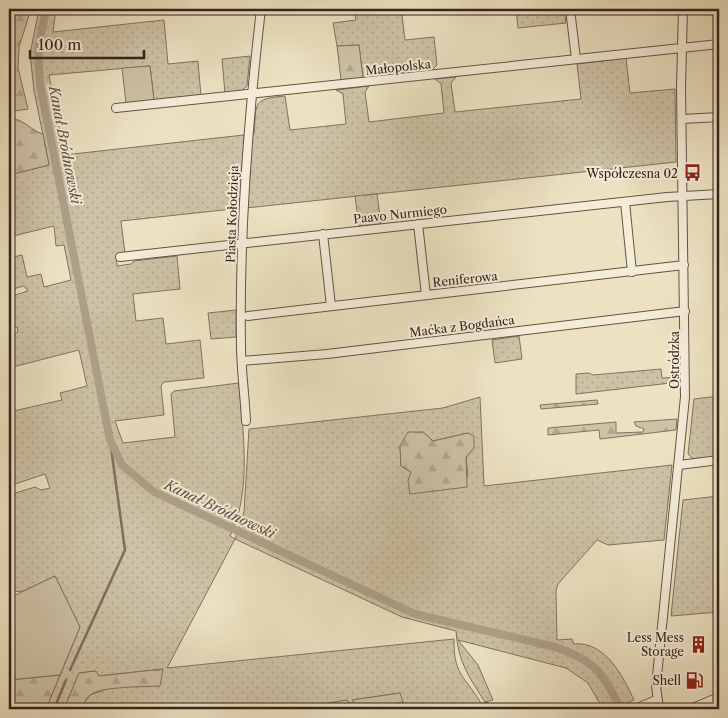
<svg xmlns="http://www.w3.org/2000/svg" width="728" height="718" font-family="'Libre Caslon Text',serif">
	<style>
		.grass { fill: url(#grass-dots); stroke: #827260; fill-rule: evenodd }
		.forest { fill: url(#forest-firs); stroke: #827260 }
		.park { fill: url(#park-crowns); stroke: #827260 }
		.garden { fill: #cdc2a6; stroke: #827260 }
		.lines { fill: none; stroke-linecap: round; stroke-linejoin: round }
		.stream { stroke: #7e6f5d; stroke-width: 2.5 }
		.canal { stroke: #aea189; stroke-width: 8 }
		.minor-casing { stroke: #645345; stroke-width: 10 }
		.minor { stroke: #f3ecd7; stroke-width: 8 }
		.labels { text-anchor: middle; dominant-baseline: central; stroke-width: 4; stroke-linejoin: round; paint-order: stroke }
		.street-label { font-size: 12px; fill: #36231b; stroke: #f3ecd7 }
		.poi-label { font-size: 12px; fill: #36231b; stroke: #f3ecd7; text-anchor: end }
		.water-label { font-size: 14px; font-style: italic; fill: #604f42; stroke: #f3ecd7 }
	</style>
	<defs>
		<pattern id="grass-dots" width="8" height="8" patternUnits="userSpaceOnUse" patternTransform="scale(1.25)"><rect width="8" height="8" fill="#cdc2a6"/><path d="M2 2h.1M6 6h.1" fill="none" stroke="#b1a68e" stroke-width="1.8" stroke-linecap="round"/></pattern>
		<pattern id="forest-firs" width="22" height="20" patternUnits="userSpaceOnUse" patternTransform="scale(1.25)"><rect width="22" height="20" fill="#cdc2a6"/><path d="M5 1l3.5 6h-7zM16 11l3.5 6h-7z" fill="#b1a68e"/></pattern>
		<pattern id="park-crowns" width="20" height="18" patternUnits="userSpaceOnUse" patternTransform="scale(1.25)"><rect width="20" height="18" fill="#cdc2a6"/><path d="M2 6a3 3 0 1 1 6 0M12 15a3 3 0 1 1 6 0" fill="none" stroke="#b1a68e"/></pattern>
	</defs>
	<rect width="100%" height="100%" fill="#ece2c2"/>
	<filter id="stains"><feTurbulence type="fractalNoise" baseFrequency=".004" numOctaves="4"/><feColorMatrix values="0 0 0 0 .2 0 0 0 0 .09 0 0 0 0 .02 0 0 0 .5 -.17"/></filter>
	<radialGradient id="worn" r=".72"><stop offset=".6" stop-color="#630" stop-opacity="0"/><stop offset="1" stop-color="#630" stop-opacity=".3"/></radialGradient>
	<path class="grass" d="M39,9H56L53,32L164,20L168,64L198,61L201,96L154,100L150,66L49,75L64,155L244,135L242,208L121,221L125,254L116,255L117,266L131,264L134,261L177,256L180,289L133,294L136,321L163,318L166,344L200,340L204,378L164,382L161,386L164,415L115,421L123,443L175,437L171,394L174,391L239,383C243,430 252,493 230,536L235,539L244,512L249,429L443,408L480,397L484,486L672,465L664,540L608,545L597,540L558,584L556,591L557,640L572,639L574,644C605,641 623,676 634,700L612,709H603L588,683L566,668L458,640L478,665L493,700L485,702C469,677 458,662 456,631L402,617L235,539L167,668L454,639C453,679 469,678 484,709H404L400,693L353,700L360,709H356L347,700L311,706L310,709H83L84,703L90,695L163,669L99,676L95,671L79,673L64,709H46L80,627L55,576L24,591L9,592V495L35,487L41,490L50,488L45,474L9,486V412L62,400L60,393L87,386L79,350L9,368V335L18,332L17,327L9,329V297L28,291L24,286L9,290V258L22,255L27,277L41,274L44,287L71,280L64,245L56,246L54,226L9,237V175L49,165L34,91L30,54ZM423,432L433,441L468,433L474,448L466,457L468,476L411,472L401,466L400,446Z
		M354,9H430V12L402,15L405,40L434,37L437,65L432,70L363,78L359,45L337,46L333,23L356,20Z
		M516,9H564L566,23L518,28Z
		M250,56L247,86L240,92L225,94L222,59Z
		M626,58L630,93L675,89L676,162L246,208L250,135L254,134C257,103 251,99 285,96L290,130L346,124L343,94L336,90L369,86L365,92L369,122L444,113L441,84L435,79L456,77L451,83L455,112L581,99L577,64Z
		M236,310V337L211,339L208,313Z
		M519,336L522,359L495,363L492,340Z
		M661,369L662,378L679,377V382L576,394V374L589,373L593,375Z
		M719,396V458L695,461L688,454L694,399Z
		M719,496V612L671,616L683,500Z"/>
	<path class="forest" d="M9,9H31L19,47L18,68L28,109L9,112Z
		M359,45L363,78L341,80L337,46Z
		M9,118C24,119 30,130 43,134L49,165L9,175Z
		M597,400L598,404L541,409L540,405Z
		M677,419L676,430L600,439L599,430L548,435V428L616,422V433L643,432L644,429L636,426L634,422Z
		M408,432H423L433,441L468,433L474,436V448L466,457L467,487L410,494L408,481L411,472L401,466L400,446Z
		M163,669L160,686C144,687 102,686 90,695C85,699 84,704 83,709H64L79,673L96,671L99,676Z
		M60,675L46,709L9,708V680Z
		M400,693L403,702L360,709L352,700Z
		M347,700L354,709H310V706Z"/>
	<path class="park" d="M377,194L381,224L359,226L355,196Z"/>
	<path class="garden" d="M150,66L154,100L126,103L122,68Z
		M55,576L80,627L60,675L9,680V598Z"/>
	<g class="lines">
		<path class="stream" d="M70,670L125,550L110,440
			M54,709L66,680"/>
		<path class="canal" d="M46,9L38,49L40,84L110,440L122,465L154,492L415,614L555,647C594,661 601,669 619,706"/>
		<defs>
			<path id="minor" d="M570,9L576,59
				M116,108L719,44
				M682,119L719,117
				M625,202L632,272
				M418,224L426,295
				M323,234L331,306
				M120,257L667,197L719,194
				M248,316L684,265
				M242,361L327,354L685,311
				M246,421C245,396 241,370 241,345C239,232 248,121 261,9
				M679,465L719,460
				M486,707L487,709
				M635,709L656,700
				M659,709L656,686L685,397L681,87L683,9
				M690,709L719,697"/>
		</defs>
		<use href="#minor" class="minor-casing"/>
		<use href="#minor" class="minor"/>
	</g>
	<defs>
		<symbol id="bus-bare" viewBox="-9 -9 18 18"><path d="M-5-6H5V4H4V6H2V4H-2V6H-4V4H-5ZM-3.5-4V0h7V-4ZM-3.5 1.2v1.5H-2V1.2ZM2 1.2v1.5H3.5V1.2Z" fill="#8f2418" stroke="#f3ecd7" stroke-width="2.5" paint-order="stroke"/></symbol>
		<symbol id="building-bare" viewBox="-9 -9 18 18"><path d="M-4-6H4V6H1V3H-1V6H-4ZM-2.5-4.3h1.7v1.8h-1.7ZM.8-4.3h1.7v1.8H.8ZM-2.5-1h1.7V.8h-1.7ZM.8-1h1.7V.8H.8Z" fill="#8f2418" stroke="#f3ecd7" stroke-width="2.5" paint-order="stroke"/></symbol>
		<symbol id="fuel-bare" viewBox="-9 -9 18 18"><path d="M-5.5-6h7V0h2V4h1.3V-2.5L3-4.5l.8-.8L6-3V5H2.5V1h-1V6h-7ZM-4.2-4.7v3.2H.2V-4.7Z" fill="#8f2418" stroke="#f3ecd7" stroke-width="2.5" paint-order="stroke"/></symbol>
	</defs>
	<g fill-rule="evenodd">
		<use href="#bus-bare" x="680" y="160" width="25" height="25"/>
		<use href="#building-bare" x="686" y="632" width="25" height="25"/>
		<use href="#fuel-bare" x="682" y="668" width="25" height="25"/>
	</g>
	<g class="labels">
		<g class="street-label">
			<text transform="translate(398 67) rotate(-6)">Małopolska</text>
			<text transform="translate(232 214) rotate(-88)">Piasta Kołodzieja</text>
			<text transform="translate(400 214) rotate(-6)">Paavo Nurmiego</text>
			<text transform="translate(465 279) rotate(-6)">Reniferowa</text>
			<text transform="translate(462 326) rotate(-7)">Maćka z Bogdańca</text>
			<text transform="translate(674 360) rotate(-90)">Ostródzka</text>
		</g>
		<g class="poi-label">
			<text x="678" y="173">Współczesna 02</text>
			<text x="684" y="637">Less Mess<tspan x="684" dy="14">Storage</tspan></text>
			<text x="681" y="680">Shell</text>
		</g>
		<g class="water-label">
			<text transform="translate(65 145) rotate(79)">Kanał Bródnowski</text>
			<text transform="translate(220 509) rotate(25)">Kanał Bródnowski</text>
		</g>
	</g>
	<rect width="728" height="718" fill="none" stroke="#ece2c2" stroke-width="30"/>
	<rect x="10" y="10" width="708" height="698" fill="none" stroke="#36231b" stroke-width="2.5"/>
	<rect x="15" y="15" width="698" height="688" fill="none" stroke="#36231b"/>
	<path d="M30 50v8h114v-8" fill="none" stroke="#36231b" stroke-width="2.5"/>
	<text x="38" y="50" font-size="15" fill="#36231b" stroke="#f3ecd7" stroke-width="4" paint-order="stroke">100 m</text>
	<rect width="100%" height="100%" filter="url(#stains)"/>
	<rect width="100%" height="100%" fill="url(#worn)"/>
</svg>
